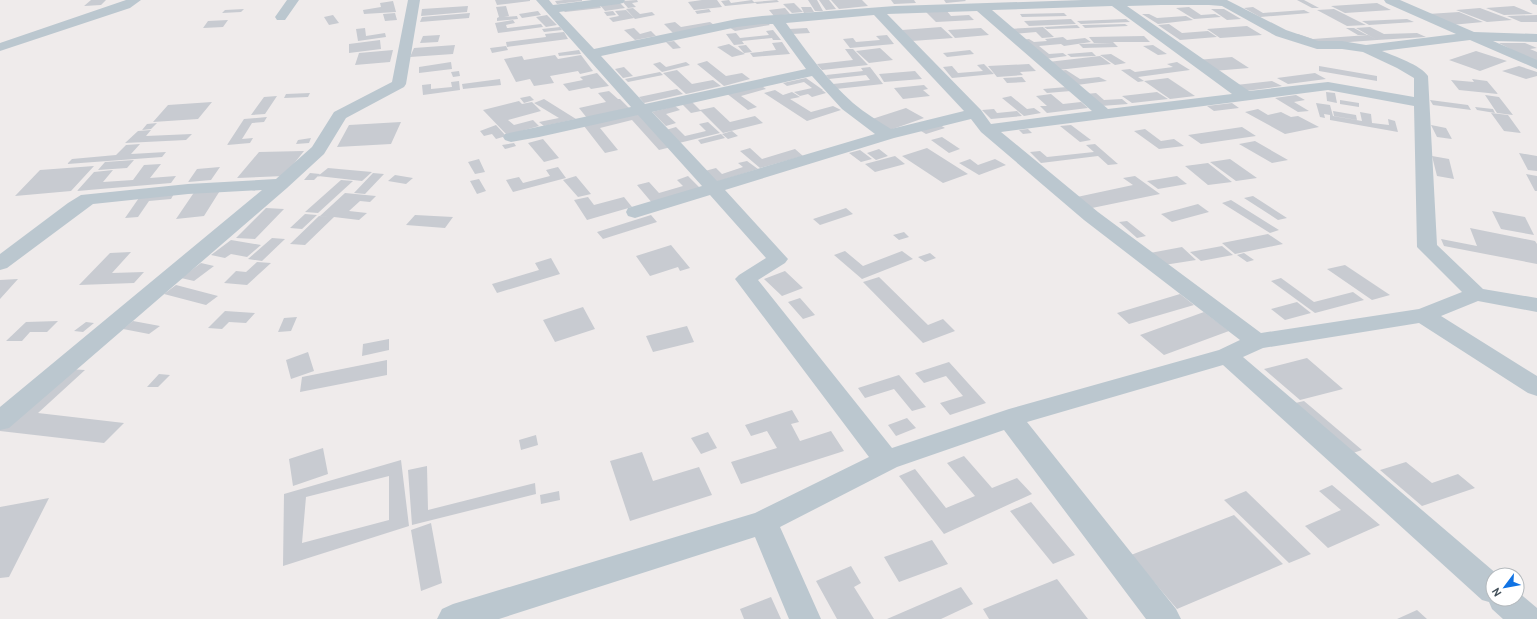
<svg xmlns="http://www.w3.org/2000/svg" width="1537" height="619" font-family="Overpass,sans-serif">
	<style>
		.building { fill: #c8cbd1; fill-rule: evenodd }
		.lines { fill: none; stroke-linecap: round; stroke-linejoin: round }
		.minor { fill: #bbc7cf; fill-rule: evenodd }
	</style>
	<rect width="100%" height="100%" fill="#efebeb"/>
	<path class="building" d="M91,0H106L101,5L84,6Z
		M495,0H530V1L497,5Z
		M564,0H582V1L557,4L555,1Z
		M637,0L638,2L632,3L636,7L628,8L622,1Z
		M702,0H717L722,7L694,10L688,2Z
		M729,0L731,3L752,0L755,3L725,6L721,1Z
		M777,0L779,2L757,4L754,2Z
		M808,0H817L823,11H815Z
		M819,0H829L836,9L826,10Z
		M831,0H862L868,6L839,9Z
		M891,0H914L916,3L894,4Z
		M944,0H965L966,1L946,3Z
		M1297,0H1304L1319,8H1312Z
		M393,1L396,12L364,14L363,10L381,7L380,3Z
		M619,2L625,8L605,11L600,5Z
		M794,3L803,12L792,13L783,4Z
		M1377,3L1391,10L1345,13L1331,6Z
		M599,5L601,8L565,12L563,10Z
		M468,6L467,12L421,16L422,9Z
		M506,6L509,16L504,17L517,16L518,19L497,21V18L499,17L496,7Z
		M1514,6L1533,14L1504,15L1486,8Z
		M801,7H811L814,12L804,13Z
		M1189,7L1201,15L1215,14L1221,17L1194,19L1176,8Z
		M1253,7L1263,13L1304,10L1310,13L1260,17L1244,8Z
		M633,8L640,14L652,12L655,15L635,19L626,9Z
		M785,8L790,14L774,16L769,10Z
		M1480,8L1512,20L1487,22L1456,10Z
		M244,9L241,12L222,13L225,10Z
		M709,9L711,12L697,14L695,11Z
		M1211,9H1224L1241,19L1227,20Z
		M1334,9L1366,25L1347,26L1317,10Z
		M626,10L634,18L613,22L609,18L619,16L615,11Z
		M946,10L951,16L969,15L974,20L936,22L926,12Z
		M538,11L541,15L522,18L519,14Z
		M613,11L616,15L607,16L604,12Z
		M1459,12L1483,22L1451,25L1428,14Z
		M395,13L397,20L385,21L383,14Z
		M470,13L469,18L420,22L422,17Z
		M1064,13L1067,16L1022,17L1020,14Z
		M1142,14H1149L1157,18L1186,16L1193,20L1158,24Z
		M333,15L339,23L329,25L324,17Z
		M547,15L557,25L546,27L536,17Z
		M1537,15V22H1521L1507,16Z
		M1071,19L1076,24L1029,26L1024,21Z
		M1126,19L1130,22L1081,24L1077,21Z
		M1407,19L1414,22L1369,25L1362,21Z
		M228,20L223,27L203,28L208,21Z
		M513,20L515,23L506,25L507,28L541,24L543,27L498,33L495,23Z
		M764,20L770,25L735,31L729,27Z
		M675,22L681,27L710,22L714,25L673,33L664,24Z
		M1125,24L1128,26L1085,28L1082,25Z
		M1169,24L1182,33L1208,31L1217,37L1180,40L1158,25Z
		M1077,25L1080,28L1047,29L1044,27Z
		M1247,26L1262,35L1220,38L1207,29Z
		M560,27L562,30L544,32L542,29Z
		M941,27L953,38L912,41L902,30Z
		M1043,27L1054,37L1042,38L1036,32L1013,34L1008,29Z
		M1370,27L1384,34L1417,33L1426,37L1377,40L1356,28Z
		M365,28L366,36L385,33L386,37L358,41L356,29Z
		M634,28L640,34L651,31L656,36L635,40L624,30Z
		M807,28L810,33L792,34L789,29Z
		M981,28L989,35L955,38L948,30Z
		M1346,28H1354L1367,35H1358Z
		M773,30L781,40H773L772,38L742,41L744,44L734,45L726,34L736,33L740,38L769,35L766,31Z
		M564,32L568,39L507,47L506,42L546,37L545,34Z
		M1298,34L1313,39L1368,35L1377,40L1322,44L1291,35Z
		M440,35L438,42L420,43L423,36Z
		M887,35L894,44L850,48L843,39L853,38L856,42L880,40L876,36Z
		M1144,36L1150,42H1113L1118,47L1083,48L1079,44L1113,43H1094L1089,37Z
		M1063,37L1067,40L1085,38L1091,42L1064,46L1061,44L1039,46L1049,54L1063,53L1067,56L1045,59L1021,40L1029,39L1034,42L1047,41L1045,39Z
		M380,40L381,49L349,53V44Z
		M674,41L681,48L673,49L666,42Z
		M782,42L790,54L753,57L750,53L776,50L772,43Z
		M1499,43H1525L1537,48L1530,49L1537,52V63Z
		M729,44L745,54L732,57L717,47Z
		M455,45L453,54L410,57L414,48Z
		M746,45L752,52L744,53L738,46Z
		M1153,45L1167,54L1158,55L1143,46Z
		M506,46L508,50L492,53L490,48Z
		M880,48L893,60L869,63L856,51Z
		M845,49H853L868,65L822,70L817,64L853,60Z
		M393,50L390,62L355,65L359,53Z
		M579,50L581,54L559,56L558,53Z
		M970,50L974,54L947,57L943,53Z
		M1476,51L1507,61L1480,71L1449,60Z
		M1092,52L1096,56L1071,57L1067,54Z
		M1111,54L1126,63L1115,65L1100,55Z
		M555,55L558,59L581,55L593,71L580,74L578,71L550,76L554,83L534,86L530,79L516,82L504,59L522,56L524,60Z
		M1100,56L1111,64L1058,70L1048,62Z
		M1232,57L1249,68L1213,71L1197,60Z
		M707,61L726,76L742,73L750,79L724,86L697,64Z
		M451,62L452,69L419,73V67Z
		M660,62L666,67L686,62L690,65L662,72L653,64Z
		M1177,62L1190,70L1138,77L1144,81L1138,82L1121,70L1130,69L1135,72L1173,67L1167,64Z
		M984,64L994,74L952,78L943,67L952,66L958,73L983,71L977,65Z
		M1029,64L1036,71L1020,72L1023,75L997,77L988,66Z
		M1319,66L1377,76V81L1319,71Z
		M1519,66L1537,72V76L1526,79L1502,71Z
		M624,67L633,76L623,78L615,69Z
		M870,67L883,84L836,89L833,84L870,80L866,75L829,79L826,75L863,71L861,68Z
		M677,70L692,84L713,80L721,86L686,94L663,73Z
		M1066,70L1080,79L1099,77L1107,81L1077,85L1057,71Z
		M459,71L460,76L453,77L451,72Z
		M915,71L922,79L884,82L879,74Z
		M660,72L663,75L628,82L625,79Z
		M597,73L609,86L591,89L589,87L569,91L563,84L583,80L580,77Z
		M1315,73L1326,79L1288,84L1277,78Z
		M1022,77L1026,82L1007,83L1003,78Z
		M806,78L823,90H822L826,93L812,97L808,94L800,96L794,92L812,88L804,82L787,86L783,83Z
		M1168,78L1195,96L1170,99L1144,81Z
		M500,79L501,85L463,89L462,84Z
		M1472,79L1487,81L1498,94L1459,90L1451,80L1474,82Z
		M459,81L460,90L423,95L422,85L431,84V89L452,87L451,82Z
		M1272,81L1282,86L1246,91L1236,85Z
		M759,84L766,89L741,96L757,107L748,110L726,93Z
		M924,85L928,89L923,90L930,96L903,99L894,88Z
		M1067,87L1071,91L1047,93L1043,89Z
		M677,89L683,94L644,103L639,97Z
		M775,90L783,95L792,92L800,97L790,99L811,112L833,106L841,110L807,121L764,93Z
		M609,91L618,99H620L629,108L587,118L579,108L606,102L598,93Z
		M1157,92L1168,99L1132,103L1122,96Z
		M1326,92L1335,93L1337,103L1327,101Z
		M310,93L308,97L284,98L286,94Z
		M1096,93L1104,100L1122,99L1128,104L1101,106L1086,94Z
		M1051,94L1063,104L1081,102L1088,108L1047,113L1040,106H1047L1036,96Z
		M1296,95L1305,100L1294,102L1309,111L1298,112L1275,98Z
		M1485,95L1499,97L1513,115L1497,113Z
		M277,96L265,114L251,115L264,97Z
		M530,96L534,100L524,103L520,98Z
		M1011,96L1027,109L1034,108L1041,113L1024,116L1002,98Z
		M544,99L576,119L544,126L539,122L559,118L534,103Z
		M1340,100L1359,103V107L1340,104Z
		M1430,100L1468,105L1471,110L1433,105Z
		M519,101L522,104L532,102L541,111L508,120L514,125L533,120L539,126L507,135L483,110Z
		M212,102L198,119L153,122L168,105Z
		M692,102L700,110L714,107L730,122L755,116L763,123L723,133L701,111L691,113L682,104Z
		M1232,103L1239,108L1214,111L1207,106Z
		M1316,103L1330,105L1333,116L1362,121L1360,112L1371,114L1372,123L1389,125L1388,119L1395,121L1398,132L1330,120V115L1324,114L1325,118L1320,117Z
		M675,106L680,110L666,114L676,123L666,126L652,112Z
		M1475,107L1493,109L1495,113L1477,110Z
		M906,108L924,118L887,131L869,120Z
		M994,109L997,113L1017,111L1022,116L991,119L982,110Z
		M1258,109L1268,115L1281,112L1291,117L1298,116L1319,127L1285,134L1245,112Z
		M1333,111L1356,115L1357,120L1334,116Z
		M639,113L671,147L659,150L632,120L600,128L618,150L605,153L584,126Z
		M1491,113L1508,115L1521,133L1504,131Z
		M267,117L264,122L252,123L242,139L253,138L250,143L227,145L244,119Z
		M401,122L391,144L337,147L349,125Z
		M708,122L720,133L679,143L666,130L676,127L685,136L706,131L699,124Z
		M157,123L151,129L142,130L147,124Z
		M496,125L506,136L496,139L492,134L484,136L480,131Z
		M940,125L945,128L926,134L921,131Z
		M1071,125L1091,140L1080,142L1060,126Z
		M1431,125L1446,128L1452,139L1437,137Z
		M1242,127L1256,136L1201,144L1188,135Z
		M1028,129L1032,133L1023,134L1019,130Z
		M1145,129L1161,141L1174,139L1184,146L1159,149L1134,131Z
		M151,130L146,136L192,134L186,140L125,143L138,131Z
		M732,131L738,136L728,139L722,134Z
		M721,134L725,138L701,144L698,140Z
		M942,137L960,149L949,153L931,140Z
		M311,138L309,143L296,144L298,140Z
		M543,139L559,158L544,162L528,143Z
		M1255,141L1288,160L1272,163L1239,144Z
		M514,143L516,146L505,149L502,145Z
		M140,144L131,154L166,152L162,157L67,164L72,159L116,155L126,145Z
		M1095,144L1118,164L1108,165L1098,156L1041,163L1030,152L1040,151L1047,157L1094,152L1086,145Z
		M750,148L762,159L795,149L803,156L760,168L740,151Z
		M927,148L968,174L943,183L902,156Z
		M879,149L888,156L876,160L867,153Z
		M860,150L872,159L861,162L849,153Z
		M304,151L284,176L237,178L259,152Z
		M1519,153L1537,156V171L1528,170Z
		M895,156L905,164L875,172L865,164Z
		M1432,156L1449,159L1454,179L1437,176Z
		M479,159L485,172L475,174L468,162Z
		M970,159L978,165L995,159L1006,165L979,175L959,163Z
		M1230,159L1257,178L1236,181L1210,162Z
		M134,160L127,168L98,170L105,162Z
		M747,161L758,169L716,182L705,171L716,168L722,174L743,167L738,163Z
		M1208,163L1232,182L1208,185L1185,166Z
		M161,164L150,178L176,176L171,183L77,191L94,172L113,170L103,182L133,180L144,165Z
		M94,166L71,191L15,196L40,170Z
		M220,167L211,180L188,182L197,169Z
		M558,167L566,178L513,192L506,180L519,177L523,183L550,176L546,170Z
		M328,168L372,172L362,181L318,176Z
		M310,173L320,174L314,180H304Z
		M373,173L384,174L365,194L354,193Z
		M1526,174L1537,176V191H1535Z
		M395,175L413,178L406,184L388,181Z
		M576,176L591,194L578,197L563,180Z
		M688,176L702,190L653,204L637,185L649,182L659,193L683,186L677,180Z
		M1135,176L1160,194L1092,208L1077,197L1133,185L1123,178Z
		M1177,176L1187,184L1158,189L1147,181Z
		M479,179L486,191L477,194L470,181Z
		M341,180L353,181L318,213L305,212Z
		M221,189L204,216L176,219L195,191Z
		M175,192L171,199L149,201L138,217L125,218L141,195Z
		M345,193L376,196L370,202L360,201L349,211L367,213L359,220L334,217L305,245L290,244L319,216L330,217L320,216Z
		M1253,196L1287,218L1278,220L1244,198Z
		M588,197L594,205L624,197L632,207L587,220L574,200Z
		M1231,200L1279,230L1270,233L1222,203Z
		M1198,204L1209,212L1172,222L1161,214Z
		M266,208L284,209L255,239L236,238Z
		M846,208L853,214L820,225L813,219Z
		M1492,211L1525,217L1534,235L1501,229Z
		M305,214L317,215L302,229L290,228Z
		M415,215L453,217L445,228L406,225Z
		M651,215L657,222L603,239L597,232Z
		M1127,221L1146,236L1137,238L1119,222Z
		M1470,228L1535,241L1537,244V264L1444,246L1441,239L1477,246Z
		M904,232L909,237L899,240L893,235Z
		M1268,234L1283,244L1235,254L1222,243Z
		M272,238L285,239L262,261L248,259Z
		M231,240L261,245L247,257L231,254L225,258L211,255Z
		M671,245L690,268L680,271L678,267L650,276L636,256Z
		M1222,246L1233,255L1201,261L1190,252Z
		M1182,247L1196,260L1164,265L1150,253Z
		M845,251L863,266L902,251L913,259L862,279L834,255Z
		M131,252L112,273L144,272L134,283L79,285L110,253Z
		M930,253L936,258L925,262L918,257Z
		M1244,253L1254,260L1247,262L1237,255Z
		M551,258L560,274L497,293L492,284L539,270L535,263Z
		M257,262L271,263L247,285L224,283L236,271L246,272Z
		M201,263L214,266L194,281L181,278Z
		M1345,265L1390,295L1372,300L1327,269Z
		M785,271L803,288L782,296L764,279Z
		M879,277L928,325L943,319L955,331L923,343L863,282Z
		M1281,278L1314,302L1353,292L1364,300L1315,313L1271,281Z
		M18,279L0,299V280Z
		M176,285L218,296L206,305L164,294Z
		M1180,294L1194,305L1129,324L1117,313Z
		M800,298L815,315L803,319L788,302Z
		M1297,302L1311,313L1285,320L1271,309Z
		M583,307L595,329L555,342L543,320Z
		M225,311L255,313L246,323L229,322L222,329L208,328Z
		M1204,312L1229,331L1164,355L1140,335Z
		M297,317L291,331L278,332L284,318Z
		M58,321L47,332H30L22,341H6L26,322Z
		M133,321L160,326L149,334L123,329Z
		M86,322L94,323L83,332L74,331Z
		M687,326L694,342L653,352L646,336Z
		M389,339V350L362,356L363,344Z
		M308,352L314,371L291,379L286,360Z
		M1307,358L1343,389L1300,400L1264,369Z
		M387,360V375L300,392L302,377Z
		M949,362L986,403L950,415L940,403L963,396L946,376L924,383L915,373Z
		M68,369L85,370L38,413L124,423L104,443L0,431V428Z
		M159,374L170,375L158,387H147Z
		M899,375L926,407L912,411L894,389L865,398L858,388Z
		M1304,401L1362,450L1344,456L1287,405Z
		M792,410L799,422L791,424L800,441L831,431L844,451L741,484L731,462L777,448L767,431L751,436L745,425Z
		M907,418L916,428L896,436L888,425Z
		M708,432L717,448L701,454L691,438Z
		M536,435L538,445L521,450L519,440Z
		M323,448L328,474L293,486L289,459Z
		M642,452L653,481L699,467L712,495L630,521L610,461Z
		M964,456L992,488L1017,478L1032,494L944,534L899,476L915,469L946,508L975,496L947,463Z
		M401,460L409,526L283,566L284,494ZM389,476V520L302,543L306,497Z
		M1406,462L1432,483L1458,474L1475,488L1422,506L1380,470Z
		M427,466L428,510L535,483L536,494L412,525L408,470Z
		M1332,485L1380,525L1328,548L1305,526L1341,510L1319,491Z
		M559,491L560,500L541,504L540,495Z
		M1246,491L1311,554L1289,563L1224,500Z
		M49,498L9,577L0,578V507Z
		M1031,502L1075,555L1053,564L1010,511Z
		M1234,515L1283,564L1177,609L1131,555Z
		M431,523L442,583L421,591L411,530Z
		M932,540L948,564L899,582L884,557Z
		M851,566L861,583L854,587L874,619H837L816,581Z
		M1057,579L1088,619H989L983,609Z
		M961,587L973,604L941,619H887Z
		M771,597L781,619H744L740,609Z
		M1417,610L1427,619H1397Z"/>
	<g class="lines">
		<path class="minor" d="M126,0H141L130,8L0,51V43Z
			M287,0H299L285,20H277L275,17Z
			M408,0H420L406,84L404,87L346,118L324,154L287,188L9,428L0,430V407L262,190L188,194L93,204L7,268L0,270V254L68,203L81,195L188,184L276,179L312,147L334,112L392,82Z
			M536,0H549L553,5L592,0H625L623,3L619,4L559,12L594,49L737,19L762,16L895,6L1083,0H1227L1286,30L1318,41H1342L1366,45L1456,34L1386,3L1384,0H1400L1474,32L1537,34V42L1493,41L1537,60V69L1470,40L1382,51C1394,56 1421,65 1428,76L1437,245L1483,289L1537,298V312L1478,301L1441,316L1537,376V396L1528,393L1419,323L1263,348L1243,357L1498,575H1493V599H1517V591L1537,608V619H1503L1492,609L1489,602L1482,600L1223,365L1027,422L1176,609L1181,619H1146L1004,430L897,467L780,527L821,619H789L755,537L499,619H437L442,609L453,604L755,513L869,457L735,279L739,275L766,258L710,195L635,218L628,216L626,212L628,208L702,186L638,115L539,137L511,142L505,140L503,137L505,134L631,107ZM1161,5H1209L1222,6L1276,36L1317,49H1342L1363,52L1397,68L1414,78V97L1328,82L1249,91L1127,6ZM1112,6L1232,94L1108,109L992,10ZM977,11L1092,111L991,124L981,110L887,14ZM874,15L964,111L891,129C878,121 865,113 853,103C827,80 806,51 786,23ZM762,24H773L806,69L645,104L601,56L737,27ZM812,76L842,109L875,134L717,181L652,112ZM1328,90L1414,106L1417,247L1462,292L1419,309L1261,333L1098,212L1001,132ZM971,119L981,132L1084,220L1240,340L1219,350L1009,409L892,448L758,280L785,263L788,259L725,190L894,138Z
			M1530,0H1537V5L1533,4Z"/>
	</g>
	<g transform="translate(1505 587) rotate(238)"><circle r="19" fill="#ffffff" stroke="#b4b9bd"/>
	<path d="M0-3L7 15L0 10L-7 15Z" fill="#1073e4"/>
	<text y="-6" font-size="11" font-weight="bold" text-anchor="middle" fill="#43505a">N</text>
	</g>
</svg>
